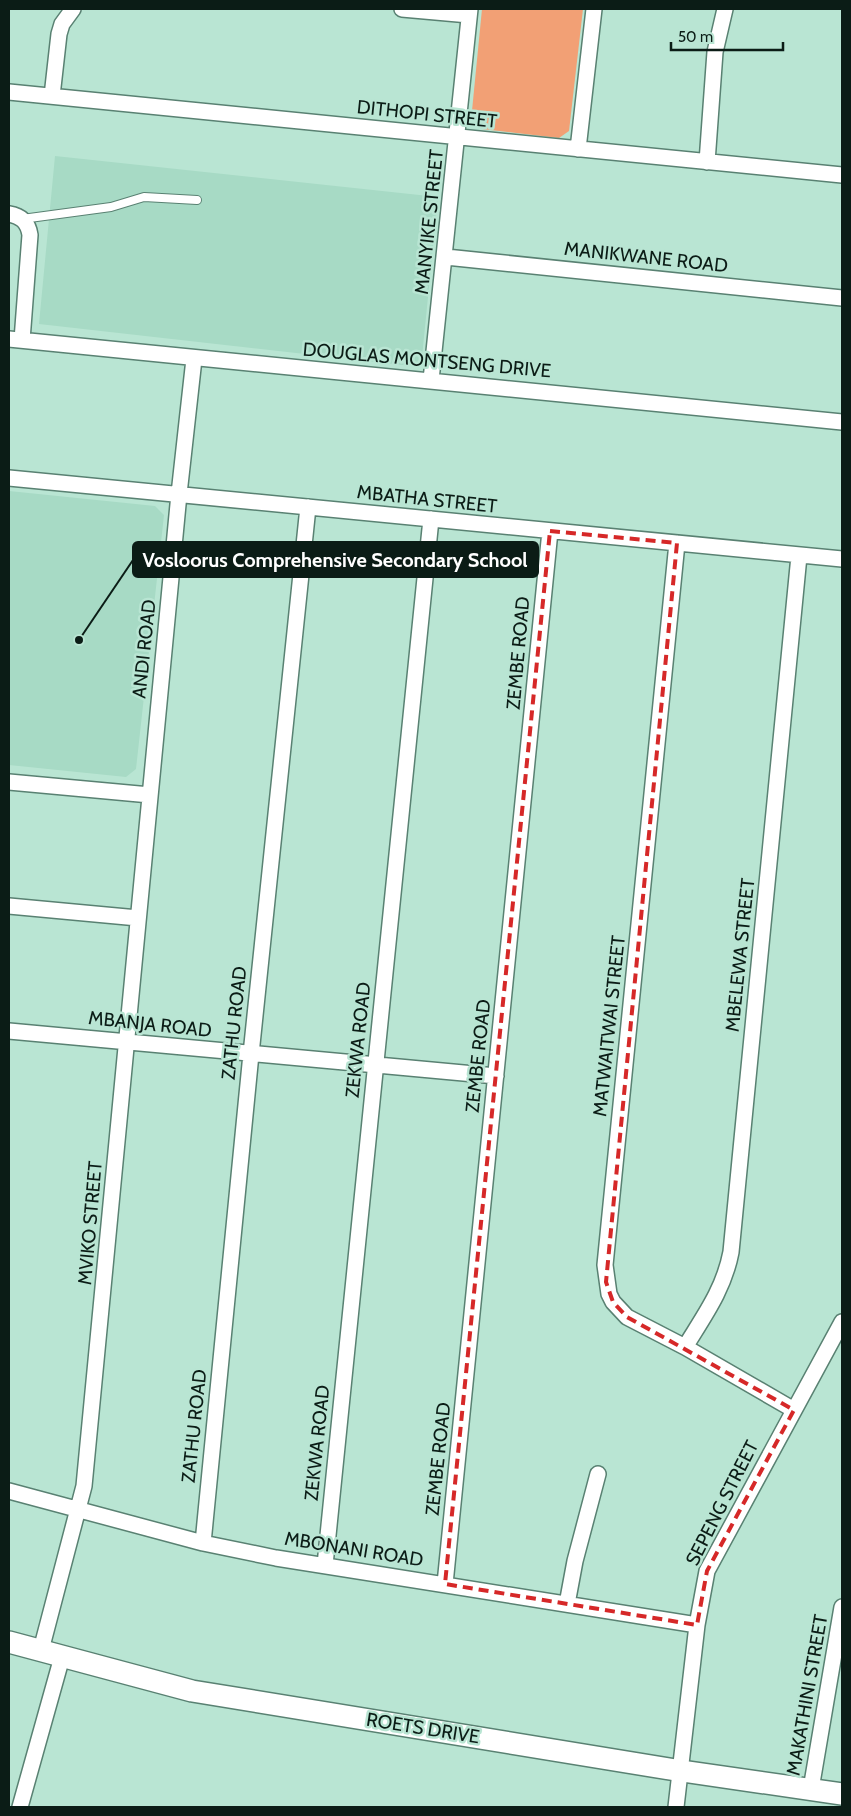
<svg xmlns="http://www.w3.org/2000/svg" width="851" height="1816" font-family="Cabin,sans-serif">
	<style>
		.built { fill: #a7dac5 }
		.green { fill: #f2a075 }
		.lines { fill: none; stroke-linecap: round; stroke-linejoin: round }
		.lane-casing { stroke: #598172; stroke-width: 10 }
		.street-casing { stroke: #598172; stroke-width: 18 }
		.secondary-casing { stroke: #598172; stroke-width: 24 }
		.lane { stroke: #fff; stroke-width: 8 }
		.street { stroke: #fff; stroke-width: 15 }
		.secondary { stroke: #fff; stroke-width: 21 }
		.marked { fill: none; stroke: #d62828; stroke-width: 4; stroke-dasharray: 10 6; stroke-linejoin: round }
		.labels { text-anchor: middle; dominant-baseline: central; stroke-width: 5; stroke-linejoin: round; paint-order: stroke }
		.street-label { font-size: 19px; fill: #0b1c16; stroke: #b9e5d3 }
		.leader { fill: none; stroke: #0b1c16; stroke-width: 2 }
		.callout-dot { fill: #0b1c16; stroke: #b9e5d3; stroke-width: 2 }
		.callout { fill: #0b1c16; stroke: #0b1c16; stroke-width: 2 }
		.callout-label { font-size: 20px; text-anchor: middle; font-weight: bold; fill: #fff }
	</style>
	<rect width="100%" height="100%" fill="#b9e5d3"/>
	<path class="built" d="M55,156L438,197L421,367L39,324Z
		M9,491L155,506L164,515L136,769L126,777L9,765Z"/>
	<path class="green" d="M482,9H583L569,131L559,138L482,129L471,121Z"/>
	<g class="lines">
		<defs>
			<path id="lane" d="M22,219L111,207L144,197L197,200"/>
			<path id="street" d="M402,9L469,15
				M9,92L842,175
				M52,96L59,34L62,24L73,9
				M578,149L594,9
				M707,162L715,52L725,9
				M9,214C21,216 28,222 30,235L22,340
				M446,257L842,298
				M9,339L842,422
				M431,380L470,9
				M9,478L842,559
				M677,543L605,1265L609,1294L613,1302L627,1317L685,1347L794,1410
				M9,782L150,795
				M9,906L138,918
				M9,1031L496,1076
				M685,1347C704,1316 724,1289 731,1252L799,556
				M9,1491L203,1543L276,1558L697,1625
				M203,1543L251,1054L308,507
				M325,1565L431,519
				M445,1584L550,531
				M567,1604L575,1561L598,1474
				M41,1650L84,1486L179,494L194,359
				M811,1789L842,1607
				M20,1807L62,1657
				M676,1807L697,1625L707,1571L842,1322"/>
			<path id="secondary" d="M9,1642L192,1691L682,1771L842,1794"/>
		</defs>
		<use href="#lane" class="lane-casing"/>
		<use href="#street" class="street-casing"/>
		<use href="#secondary" class="secondary-casing"/>
		<use href="#lane" class="lane"/>
		<use href="#street" class="street"/>
		<use href="#secondary" class="secondary"/>
	</g>
	<path class="marked" d="M550,531L677,543L606,1282L613,1302L627,1317L794,1410L707,1571L697,1625L445,1584Z"/>
	<g class="labels">
		<g class="street-label">
			<text transform="translate(427 114) rotate(6)">DITHOPI STREET</text>
			<text transform="translate(429 222) rotate(-84)">MANYIKE STREET</text>
			<text transform="translate(646 257) rotate(6)">MANIKWANE ROAD</text>
			<text transform="translate(427 360) rotate(5)">DOUGLAS MONTSENG DRIVE</text>
			<text transform="translate(427 499) rotate(6)">MBATHA STREET</text>
			<text transform="translate(144 649) rotate(-84)">ANDI ROAD</text>
			<text transform="translate(518 653) rotate(-85)">ZEMBE ROAD</text>
			<text transform="translate(740 955) rotate(-84)">MBELEWA STREET</text>
			<text transform="translate(234 1023) rotate(-84)">ZATHU ROAD</text>
			<text transform="translate(150 1024) rotate(6)">MBANJA ROAD</text>
			<text transform="translate(609 1026) rotate(-84)">MATWAITWAI STREET</text>
			<text transform="translate(358 1040) rotate(-84)">ZEKWA ROAD</text>
			<text transform="translate(478 1056) rotate(-84)">ZEMBE ROAD</text>
			<text transform="translate(90 1223) rotate(-85)">MVIKO STREET</text>
			<text transform="translate(194 1426) rotate(-84)">ZATHU ROAD</text>
			<text transform="translate(317 1443) rotate(-84)">ZEKWA ROAD</text>
			<text transform="translate(438 1459) rotate(-84)">ZEMBE ROAD</text>
			<text transform="translate(722 1503) rotate(-63)">SEPENG STREET</text>
			<text transform="translate(354 1549) rotate(9)">MBONANI ROAD</text>
			<text transform="translate(807 1695) rotate(-80)">MAKATHINI STREET</text>
			<text transform="translate(423 1728) rotate(9)">ROETS DRIVE</text>
		</g>
	</g>
	<path class="leader" d="M79 640L133 560"/>
	<circle class="callout-dot" cx="79" cy="640" r="5"/>
	<rect class="callout" x="133" y="542" width="405" height="35" rx="5"/>
	<g class="callout-label">
		<text x="335" y="567">Vosloorus Comprehensive Secondary School</text>
	</g>
	<rect width="851" height="1816" fill="none" stroke="#0b1c16" stroke-width="20"/>
	<path d="M671 42v8h112v-8" fill="none" stroke="#0b1c16" stroke-width="2.5"/>
	<text x="678" y="42" font-size="15" fill="#0b1c16" stroke="#b9e5d3" stroke-width="4" paint-order="stroke">50 m</text>
</svg>
